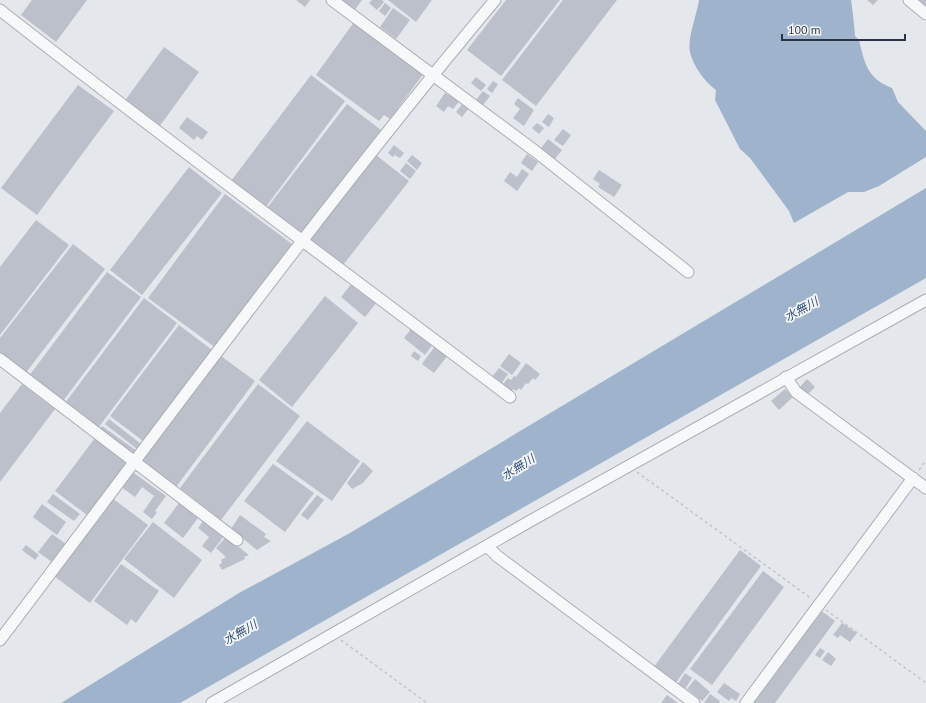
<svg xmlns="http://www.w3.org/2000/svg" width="926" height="703" font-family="'PT Sans','Noto Sans JP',sans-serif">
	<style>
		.water { fill: #9fb4cc }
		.building { fill: #bbc0ca }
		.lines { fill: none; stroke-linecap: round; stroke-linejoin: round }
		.minor-casing { stroke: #a9aeb7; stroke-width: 13 }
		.path { stroke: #c2c5cb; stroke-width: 1.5; stroke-dasharray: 3 3; stroke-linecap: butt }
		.minor { stroke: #f7f8fa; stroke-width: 11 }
		.labels { text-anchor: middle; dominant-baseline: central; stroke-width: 3.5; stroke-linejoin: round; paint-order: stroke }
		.water-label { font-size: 12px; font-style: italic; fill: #34527a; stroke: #f4f6f9 }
	</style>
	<rect width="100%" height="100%" fill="#e4e7ec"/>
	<path class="water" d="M699,0H851C853,13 854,24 855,36L859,40C865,64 867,78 892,88L898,102L926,131V157L879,186L864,192H848L794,223L789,211L750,158L740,149L715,100L716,90C705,82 693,66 690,52C687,39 697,14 699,0Z
		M926,188V278L180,703H61L239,593L350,533Z"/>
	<path class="building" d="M32,0H87L56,42L21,15Z
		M296,0H310L305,7Z
		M340,0H362L354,11Z
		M372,0H382L384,2L377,10L369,3Z
		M388,0H432L416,22Z
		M506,0H560L501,76L467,50Z
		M563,0H617L536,106L502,80Z
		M867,0H878L873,5Z
		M917,0H926V7Z
		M385,3L391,8L385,16L379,11Z
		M393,8L410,20L396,39L380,27Z
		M354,22L424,73L390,119L384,115L379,121L316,75Z
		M164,47L199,72L159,127L124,102Z
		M311,75L345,101L265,208L231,181Z
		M476,77L486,85L481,91L471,83Z
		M493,81L498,84L492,93L487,89Z
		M78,85L114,111L37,215L1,188Z
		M483,91L490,96L483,105L476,100Z
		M445,93L450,96L452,93L461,99L453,109L448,106L444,112L436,106Z
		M518,98L534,110L524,126L513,118L520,109L514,104Z
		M463,103L469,108L462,117L456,112Z
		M347,104L381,130L301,235L267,208Z
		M548,114L554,118L549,127L542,122Z
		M187,117L208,132L202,140L197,136L194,140L179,128Z
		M537,123L544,128L539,134L532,128Z
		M563,129L571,135L563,146L554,140Z
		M548,139L562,150L552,163L538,152Z
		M394,145L399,149L393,157L388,153Z
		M399,149L404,153L400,158L395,155Z
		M527,154L538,162L532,171L521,163Z
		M376,155L409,181L343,265L310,239Z
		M412,155L422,163L417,170L407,161Z
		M406,163L416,171L410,179L400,171Z
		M189,167L222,193L142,295L110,270Z
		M522,169L529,174L517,191L504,181L510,172L517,177Z
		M599,170L622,185L614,197L598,187L600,184L593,179Z
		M225,194L292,244L216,348L148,298Z
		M36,220L69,245L0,335V267Z
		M73,244L105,269L25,374L0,354V338Z
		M107,272L141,297L63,401L29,376Z
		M353,282L377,302L365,317L341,297Z
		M325,296L358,323L292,407L259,380Z
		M144,298L177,323L98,428L65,403Z
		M179,325L212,350L143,441L110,416Z
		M412,328L433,344L425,355L404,338Z
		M435,346L448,355L434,373L422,364Z
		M414,351L421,356L418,361L411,356Z
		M509,354L521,363L512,375L500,366Z
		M221,356L255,381L176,487L142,461Z
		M526,363L540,374L535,380L533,378L528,384L526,383L521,390L519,388L516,391L513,389L511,392L502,385L508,378L511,380L514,376L516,377Z
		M499,368L508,374L501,384L492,377Z
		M807,379L815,387L807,395L799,388Z
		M22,384L55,409L0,482V413Z
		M258,384L300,416L221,520L180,488Z
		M785,389L793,397L779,410L771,401Z
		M109,419L141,444L137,449L105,424Z
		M307,421L360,461L332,501L276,461Z
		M102,426L137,451L132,457L98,432Z
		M95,438L127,463L87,515L55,491Z
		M363,462L373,471L363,483L352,489L347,483Z
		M273,464L314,493L285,532L244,501Z
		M131,471L166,496L155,511L157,512L152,519L143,512L154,496L142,487L135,497L120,486Z
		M53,494L80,514L74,521L47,502Z
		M317,495L324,500L308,520L301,515Z
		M112,498L148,525L90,603L54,576Z
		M179,503L198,518L183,538L164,523Z
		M42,504L66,522L57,535L33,517Z
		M240,515L266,534L264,537L271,541L257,550L231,529Z
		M204,520L224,536L211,553L202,546L209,537L198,528Z
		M153,522L202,560L174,598L124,559Z
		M52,534L66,544L52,562L38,552Z
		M226,537L249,555L244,557L245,559L222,570L219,565L222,563L221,560L226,557L216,548Z
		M26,545L39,555L35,560L22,550Z
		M740,550L761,566L675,684L653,668Z
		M121,564L159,591L136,623L131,619L127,625L94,601Z
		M763,571L784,587L712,685L690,669Z
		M819,609L835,621L775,703H750Z
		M842,623L857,633L850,642L840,635L838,638L833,635Z
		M820,648L825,651L820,658L815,655Z
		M828,652L836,659L831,666L822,660Z
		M685,673L692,678L685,689L678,684Z
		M695,679L710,692L702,701L687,689Z
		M724,683L740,694L736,701L731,698L729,701L717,692Z
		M710,694L720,701L719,703H704Z
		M667,695L678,703H661Z"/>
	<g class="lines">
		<defs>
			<path id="minor" d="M332,0L535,151L688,272
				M909,0L926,14
				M0,10C168,142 340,268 510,397
				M0,359L237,540
				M786,377L796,392L926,488
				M487,546L497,556L694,703
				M0,640C163,425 322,207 495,0
				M212,703L532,520L926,300
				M746,703L913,478"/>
		</defs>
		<use href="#minor" class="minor-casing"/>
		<path class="path" d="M919,470L926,460
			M637,472L812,599
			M826,610L926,683
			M341,640L427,703"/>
		<use href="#minor" class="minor"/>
	</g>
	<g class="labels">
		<g class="water-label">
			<text transform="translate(801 309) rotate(-29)">水無川</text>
			<text transform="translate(518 467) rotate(-33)">水無川</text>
			<text transform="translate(240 632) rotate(-30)">水無川</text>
		</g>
	</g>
	<path d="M782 34v6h123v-6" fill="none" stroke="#2b3445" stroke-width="2"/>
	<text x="788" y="34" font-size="12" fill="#2b3445" stroke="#f4f6f9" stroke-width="3" paint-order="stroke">100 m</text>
</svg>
